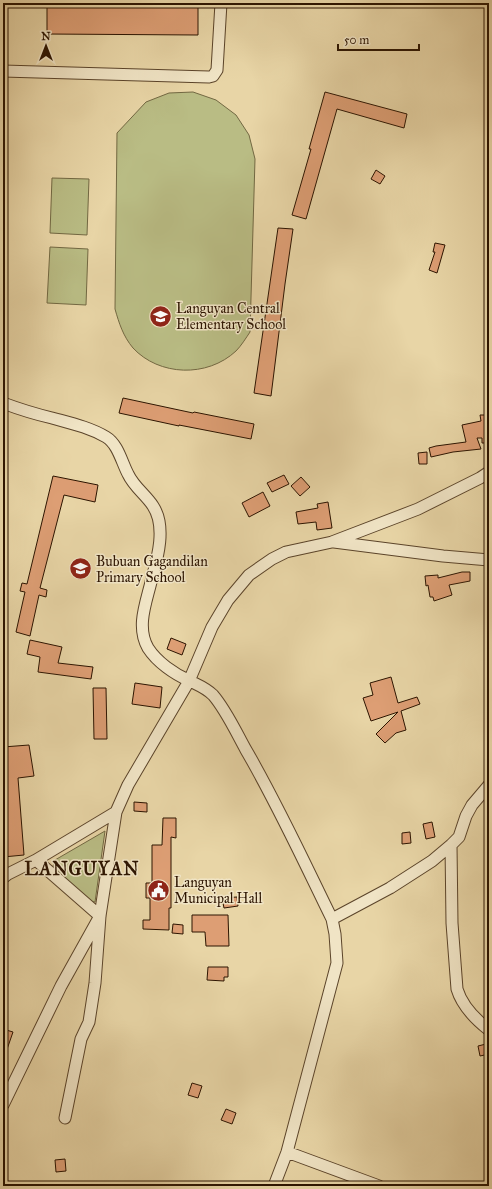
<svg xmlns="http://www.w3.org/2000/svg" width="492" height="1189" font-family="'IM FELL Great Primer',serif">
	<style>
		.grass { fill: #b9bc84; stroke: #726842 }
		.building { fill: #dd9e74; stroke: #2c1400 }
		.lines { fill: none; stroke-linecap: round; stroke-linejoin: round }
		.minor-casing { stroke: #5b442a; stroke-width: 13 }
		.minor { stroke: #f0e4c5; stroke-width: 11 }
		.labels { text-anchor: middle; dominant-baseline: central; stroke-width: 3; stroke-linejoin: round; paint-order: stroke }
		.poi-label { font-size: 14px; fill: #2c1400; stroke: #f0e4c5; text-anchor: start }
		.district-label { font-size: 18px; font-weight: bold; letter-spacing: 1px; fill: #2c1400; stroke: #f0e4c5 }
	</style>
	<rect width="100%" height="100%" fill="#e8d5a6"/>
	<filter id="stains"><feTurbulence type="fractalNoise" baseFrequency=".005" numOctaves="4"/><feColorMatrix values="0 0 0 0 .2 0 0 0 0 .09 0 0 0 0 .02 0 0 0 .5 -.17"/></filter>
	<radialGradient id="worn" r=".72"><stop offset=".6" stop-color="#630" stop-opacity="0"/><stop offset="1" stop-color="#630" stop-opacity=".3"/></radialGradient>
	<path class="grass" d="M193,92L216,100L236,115L249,135L255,159L250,332C246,338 241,346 236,351C207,378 159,376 133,348C123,336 119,323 115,309L117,133L146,102L169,93Z
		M52,178L89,179L87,235L50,233Z
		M50,247L88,249L86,305L47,303Z
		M105,831L95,902L86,901L53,866L55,860Z"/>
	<path class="building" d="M47,3H198V35L47,34Z
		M325,92L407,114L404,128L337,109L306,219L292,215L311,149H309Z
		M376,170L385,176L380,184L371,179Z
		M278,228L293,229L285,284L271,396L254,393Z
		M435,243L445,245L437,273L429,270L435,252H433Z
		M123,398L193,413L194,412L254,424L251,439L179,425V426L119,413Z
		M480,415H489V443H482V438H477L481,449L453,452L431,457L429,448L436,446L466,442L462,425L481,421Z
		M427,452V464H419L418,453Z
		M284,475L289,484L272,492L267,483Z
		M53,476L98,485L95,502L64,495L40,588L47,590L46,597L39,595L30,636L16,632L25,592L20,591L22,583L27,584Z
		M301,477L310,487L300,496L291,486Z
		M263,492L270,506L249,517L242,503Z
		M328,502L332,528L317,530L316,522L298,524L296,512L318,508L317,504Z
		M462,572H470V581L449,585L452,595L434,601L433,597H430L428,585L426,586L425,576L438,575V578Z
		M171,638L186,644L182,655L167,649Z
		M30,640L62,647L58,663L93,667L91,679L38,672L40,657L27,654Z
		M391,677L398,703L417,697L420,704L401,711L406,730L396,733L385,743L376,734L398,712L371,721L363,698L373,695L370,683Z
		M135,683L162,687L160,708L132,704Z
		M93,688H106L107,739H94Z
		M29,745L34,776L18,778L24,855L3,857V747Z
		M134,802L147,803V812L134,811Z
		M163,818H176V838L171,837V908H169V930L143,929V920H150V898H146V883H152V845H162Z
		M432,822L435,837L426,839L423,824Z
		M410,832L411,843L402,844V833Z
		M237,897L238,906L224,908L222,898Z
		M192,915H228L229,946H206L205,932H192Z
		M173,924L183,925V934L172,933Z
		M208,967H228V977H224V981L207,980Z
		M3,1029L13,1032L4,1058H3Z
		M486,1044L489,1054L480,1056L478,1046Z
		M192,1083L202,1086L198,1098L188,1095Z
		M226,1109L236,1113L232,1124L221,1120Z
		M65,1159L66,1171L56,1172L55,1160Z"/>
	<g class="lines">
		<defs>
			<path id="minor" d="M3,71L209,77L213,76L217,70L221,3
				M3,403C19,409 35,414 52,418C70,423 89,427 106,437C118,444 122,463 128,474C134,487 146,495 153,506C167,527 157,560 151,582C146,603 136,627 148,648C157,662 174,674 190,681C198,685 206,688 213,695C226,710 236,732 246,750C278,805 304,862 332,919L335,934L337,963L287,1152L274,1186
				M334,542L443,556L489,560
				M451,845L452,923L457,989C462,1006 475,1019 489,1030
				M3,878L8,874L36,860L116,812L128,785L189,681L212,627L228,600L249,575L272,559L286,552L332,542L418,509L480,478L489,472
				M332,919L390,888L432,861L451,845L459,837L466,816L472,805L489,785
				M3,1105L61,986L100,916L36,860
				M65,1118L81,1039L89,1022L95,983L100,916L116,812
				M287,1152L379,1186"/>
		</defs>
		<use href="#minor" class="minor-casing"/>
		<use href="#minor" class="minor"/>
	</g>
	<defs>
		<symbol id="school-disc" viewBox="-11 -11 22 22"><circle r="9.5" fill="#8f2418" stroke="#f0e4c5"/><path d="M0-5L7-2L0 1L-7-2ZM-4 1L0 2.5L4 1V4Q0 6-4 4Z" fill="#fff"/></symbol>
		<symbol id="civic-disc" viewBox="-11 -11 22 22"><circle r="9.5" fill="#8f2418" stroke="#f0e4c5"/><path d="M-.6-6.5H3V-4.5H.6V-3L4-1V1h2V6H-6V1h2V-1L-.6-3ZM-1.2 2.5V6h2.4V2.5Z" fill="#fff"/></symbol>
	</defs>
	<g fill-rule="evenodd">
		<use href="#school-disc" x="148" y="304" width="25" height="25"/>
		<use href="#school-disc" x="68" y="556" width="25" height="25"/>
		<use href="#civic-disc" x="146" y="878" width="25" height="25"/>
	</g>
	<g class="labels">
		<g class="poi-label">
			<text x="176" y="308">Languyan Central<tspan x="176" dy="16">Elementary School</tspan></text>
			<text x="96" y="561">Bubuan Gagandilan<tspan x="96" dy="16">Primary School</tspan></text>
			<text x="174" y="882">Languyan<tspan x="174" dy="16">Municipal Hall</tspan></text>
		</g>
		<g class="district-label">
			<text x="82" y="869">LANGUYAN</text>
		</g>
	</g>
	<rect width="492" height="1189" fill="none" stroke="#e8d5a6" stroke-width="16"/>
	<rect x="4" y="4" width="484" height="1181" fill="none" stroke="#2c1400" stroke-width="2"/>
	<rect x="8" y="8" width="476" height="1173" fill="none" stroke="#2c1400"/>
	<g transform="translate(46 46)" stroke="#f0e4c5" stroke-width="3" paint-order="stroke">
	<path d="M0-3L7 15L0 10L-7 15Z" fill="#2c1400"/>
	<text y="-6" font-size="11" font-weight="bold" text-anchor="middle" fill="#2c1400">N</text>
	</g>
	<path d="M338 44v6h81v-6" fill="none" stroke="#2c1400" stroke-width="2"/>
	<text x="344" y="44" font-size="12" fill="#2c1400" stroke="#f0e4c5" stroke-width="3" paint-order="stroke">50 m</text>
	<rect width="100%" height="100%" filter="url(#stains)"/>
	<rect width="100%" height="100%" fill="url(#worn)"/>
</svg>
